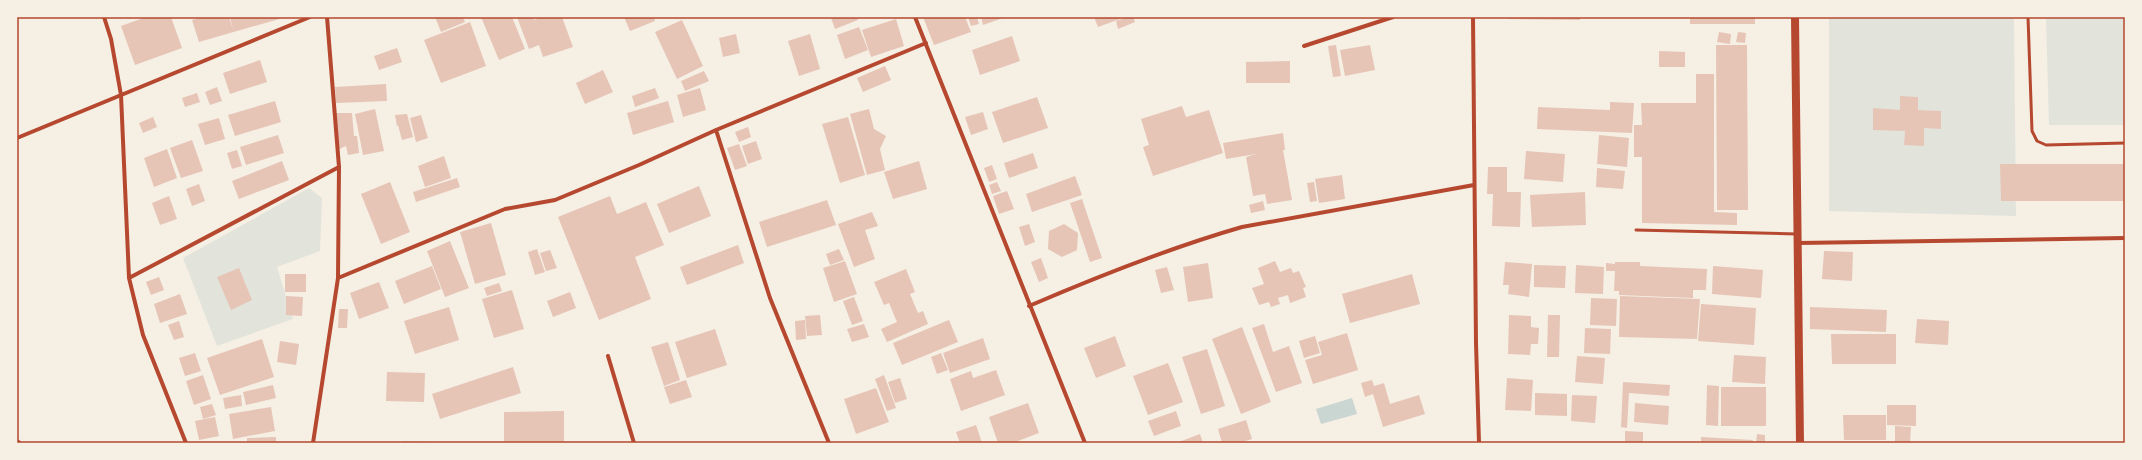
<svg xmlns="http://www.w3.org/2000/svg" width="2142" height="460" font-family="Inter,sans-serif">
	<style>
		.green { fill: #e2e4dc }
		.water { fill: #c9d6d2 }
		.building { fill: #e6c5b7 }
		.lines { fill: none; stroke-linecap: round; stroke-linejoin: round }
		.path { stroke: #b5482f; stroke-width: 2.5 }
		.service { stroke: #b5482f; stroke-width: 3 }
		.minor { stroke: #b5482f; stroke-width: 4 }
		.secondary { stroke: #b5482f; stroke-width: 8 }
		.neatline { fill: none; stroke: #b5482f; stroke-width: 1.5 }
	</style>
	<rect width="100%" height="100%" fill="#f6efe4"/>
	<path class="green" d="M1829,17H2014L2016,216L1829,211Z
		M2046,17H2125V125H2049Z
		M309,188L322,198L320,251L277,267L293,319L217,346L183,258Z"/>
	<path class="water" d="M1352,398L1357,414L1321,424L1316,409Z"/>
	<path class="building" d="M146,17H171L182,48L135,65L121,26Z
		M203,17H229L233,30L230,17H286L199,42L192,20Z
		M435,17H463L465,22L441,32Z
		M481,17H512L525,49L499,60Z
		M517,17H533L534,20L542,17H562L573,47L543,57L539,45L529,49Z
		M624,17H654L655,21L630,31Z
		M857,17L858,20L835,29L831,18Z
		M923,17H965L971,32L934,45Z
		M968,17H977L979,24L971,26Z
		M981,17H1006L983,25Z
		M1094,17H1119L1120,19L1098,27Z
		M1127,17H1133L1135,22L1118,29L1116,21Z
		M1509,17H1580V20L1509,19Z
		M1690,17H1755V24H1690Z
		M896,19L904,46L871,57L862,30Z
		M682,20L703,66L677,79L655,32Z
		M470,22L486,66L441,83L424,40Z
		M859,27L868,50L845,59L837,35Z
		M1719,32L1731,34L1730,44L1717,42Z
		M1738,32L1746,33L1745,43L1736,42Z
		M736,34L740,53L723,57L719,38Z
		M810,34L820,69L799,76L788,41Z
		M1012,36L1020,61L980,75L972,50Z
		M1336,45L1341,76L1333,77L1328,46Z
		M1370,45L1375,70L1345,76L1340,50Z
		M1716,45H1747L1748,210H1717Z
		M397,48L402,62L379,70L374,56Z
		M1659,51L1685,52V67H1659Z
		M260,60L267,82L230,94L223,73Z
		M1290,61V83H1246V62Z
		M885,66L891,80L863,92L857,78Z
		M603,70L613,92L585,104L576,83Z
		M704,71L709,81L685,91L681,81Z
		M1696,74H1714V212L1737,213V225L1642,223V157H1634V125H1642L1641,103H1696Z
		M386,84L387,101L336,103L335,87Z
		M217,87L222,101L210,105L205,92Z
		M655,88L659,98L635,107L632,96Z
		M700,88L706,110L683,117L677,95Z
		M197,93L200,102L185,107L182,98Z
		M1900,96L1918,97V110L1941,111V129L1924,128V146L1904,145L1905,131L1873,130V108L1900,110Z
		M1037,97L1048,128L1003,143L992,112Z
		M275,101L281,122L235,136L228,115Z
		M668,101L674,122L633,135L627,113Z
		M1610,102L1634,103L1632,133L1537,129L1538,107L1610,110Z
		M1182,106L1186,117L1209,110L1223,153L1153,176L1143,147L1149,145L1141,119Z
		M375,109L384,151L363,155L355,114Z
		M869,109L874,129L886,136L880,149L885,170L867,175L850,114Z
		M983,112L988,129L971,135L965,117Z
		M336,113H352L354,136H357L359,153L348,155L346,146L339,149Z
		M407,114L413,137L402,140L398,125L397,126L395,115Z
		M421,115L428,138L416,142L410,118Z
		M153,117L157,127L143,133L139,123Z
		M848,117L865,175L840,183L822,124Z
		M219,118L225,139L205,145L198,124Z
		M748,127L751,137L739,142L735,132Z
		M1283,133L1285,150H1283L1292,200L1267,204L1265,194L1253,196L1246,157L1256,154L1226,159L1223,143Z
		M278,135L284,153L246,165L240,147Z
		M1599,135L1629,138L1627,167L1597,164Z
		M192,140L203,171L181,178L170,148Z
		M756,141L762,159L748,164L742,146Z
		M739,144L747,166L735,170L727,148Z
		M167,149L177,178L154,187L144,158Z
		M237,150L242,166L232,169L227,153Z
		M1526,151L1565,154L1563,182L1524,179Z
		M1033,153L1038,168L1009,178L1004,163Z
		M444,156L451,178L425,187L418,166Z
		M282,161L289,180L239,199L232,181Z
		M919,161L927,189L893,199L884,172Z
		M2000,164H2125V201H2001Z
		M992,165L997,179L989,182L984,168Z
		M1488,167H1507V192H1521L1520,227L1492,226L1493,194H1487Z
		M1597,168L1625,171L1623,189L1596,187Z
		M1342,175L1345,199L1319,203L1315,179Z
		M1075,176L1082,195L1032,212L1026,194Z
		M457,178L460,187L416,202L413,192Z
		M390,182L410,232L381,244L361,194Z
		M997,182L1001,191L992,194L989,185Z
		M1314,182L1317,201L1310,202L1307,183Z
		M199,184L205,201L192,206L186,189Z
		M699,186L711,216L669,233L657,204Z
		M1007,191L1014,209L999,214L993,196Z
		M1585,192L1586,225L1532,227L1530,195Z
		M169,196L177,219L160,225L152,203Z
		M610,196L617,214L646,202L664,245L635,257L651,299L599,320L558,217Z
		M1082,199L1102,258L1090,262L1070,203Z
		M827,200L836,225L767,247L759,222Z
		M1263,201L1265,210L1251,213L1249,205Z
		M872,212L878,226L865,230L875,259L854,267L838,224Z
		M491,223L506,275L475,284L460,232Z
		M1029,224L1035,242L1025,246L1019,227Z
		M1064,224L1078,233L1077,250L1062,257L1048,249L1049,231Z
		M450,241L469,288L445,297L427,251Z
		M738,245L744,263L687,285L680,267Z
		M537,249L545,272L535,275L528,252Z
		M839,249L844,260L830,265L826,254Z
		M550,250L557,268L546,271L540,253Z
		M1824,251L1853,252L1852,281L1822,279Z
		M1041,258L1048,278L1039,282L1031,262Z
		M845,261L857,294L834,302L823,268Z
		M1275,261L1280,272L1291,268L1293,273L1299,271L1306,287L1303,288L1306,297L1290,303L1288,295L1278,298L1280,304L1271,307L1269,302L1259,305L1252,288L1264,284L1258,268Z
		M1505,262L1532,264L1529,297L1508,294L1509,285H1503Z
		M1615,262H1640V266L1707,269L1706,290H1693V298L1619,295V291H1614L1615,271H1606V263L1615,264Z
		M1208,263L1213,298L1188,302L1183,267Z
		M1534,265L1566,266L1565,288L1534,287Z
		M1576,265L1604,267L1603,294L1575,293Z
		M432,266L441,289L404,304L395,281Z
		M1713,266L1763,270L1761,298L1712,294Z
		M1167,267L1174,290L1161,293L1155,270Z
		M239,268L252,300L231,310L217,277Z
		M906,269L915,292L910,294L918,313L923,311L928,324L887,342L881,329L897,322L889,303L884,305L874,282Z
		M285,274H306V292H285Z
		M1412,274L1420,304L1350,323L1342,294Z
		M159,277L164,290L151,295L146,282Z
		M379,282L389,308L359,319L350,293Z
		M499,283L502,291L487,296L484,288Z
		M512,290L524,329L494,338L482,299Z
		M570,292L576,308L553,317L547,301Z
		M180,294L187,314L160,323L154,304Z
		M286,296L303,297L302,316L286,315Z
		M1620,296L1700,299L1697,339L1619,337Z
		M854,297L863,321L852,325L843,301Z
		M1591,298L1617,299L1616,326L1590,325Z
		M1701,304L1756,308L1754,345L1698,341Z
		M449,307L459,340L415,354L404,321Z
		M1810,307L1887,310L1886,332L1810,329Z
		M339,309H348L347,328H338Z
		M820,315L822,335L807,336L805,316Z
		M1509,315L1531,316V327L1539,328L1538,344H1531L1530,355L1508,354Z
		M1548,315H1560L1559,357H1547Z
		M1917,319L1949,321L1948,345L1915,343Z
		M805,320L806,339L796,340L795,321Z
		M949,320L958,342L902,365L893,343Z
		M179,321L184,337L174,340L168,325Z
		M864,324L869,337L852,342L847,329Z
		M1264,324L1273,352L1289,346L1302,383L1276,392L1252,328Z
		M1242,327L1271,402L1241,414L1212,339Z
		M1585,328L1611,329L1610,354L1584,353Z
		M715,329L727,365L687,378L675,342Z
		M1347,333L1358,370L1313,384L1305,360L1322,355L1318,342Z
		M1831,334H1896V364H1832Z
		M1115,336L1126,366L1096,378L1084,348Z
		M1315,336L1320,353L1304,358L1299,341Z
		M983,338L990,359L950,373L943,353Z
		M262,339L274,377L220,395L207,358Z
		M280,341L299,344L296,365L277,362Z
		M668,342L680,380L664,386L651,347Z
		M1207,349L1225,406L1201,414L1182,357Z
		M195,353L201,371L185,376L179,358Z
		M941,353L948,370L937,374L931,357Z
		M1734,355L1766,357L1765,384L1732,382Z
		M1577,356L1605,358L1603,384L1575,382Z
		M1168,363L1183,402L1148,415L1133,376Z
		M513,367L521,393L440,419L432,394Z
		M996,370L1005,395L961,411L950,379L971,371L973,378Z
		M387,372L425,373L424,402L386,401Z
		M203,375L211,399L194,405L186,381Z
		M884,375L896,408L887,411L875,379Z
		M900,378L907,399L895,403L888,382Z
		M1507,378L1533,380L1531,411L1505,410Z
		M686,380L692,397L670,404L664,387Z
		M1372,380L1374,386L1384,383L1390,404L1419,395L1425,414L1383,427L1373,394L1365,397L1361,383Z
		M1623,382L1670,385L1669,396L1629,393L1627,428L1621,427Z
		M273,385L276,398L246,405L243,392Z
		M1707,385L1719,386L1718,426L1706,425Z
		M1721,387H1766V426H1721Z
		M876,388L889,422L856,434L844,399Z
		M1535,393L1567,394V416L1535,415Z
		M241,395L242,406L225,409L223,398Z
		M1572,395L1597,396L1595,423L1571,421Z
		M1028,403L1039,433L1013,443H998L989,417Z
		M1635,403L1669,406L1668,425L1634,422Z
		M212,404L216,415L203,419L200,407Z
		M1887,405H1916V426L1887,425Z
		M271,407L275,431L233,439L229,414Z
		M564,411V442H504V412Z
		M1176,411L1181,426L1154,436L1148,421Z
		M1843,415H1886V440H1844Z
		M215,417L219,436L199,440L195,421Z
		M1246,420L1252,439L1239,443H1222L1218,429Z
		M976,425L982,443H960L956,432Z
		M1895,426L1911,427L1910,443H1895Z
		M1625,431L1643,432V443H1625Z
		M1200,434L1203,443H1176Z
		M1757,434L1765,435V443H1756Z
		M276,437V443H247V438Z
		M1701,437L1753,440L1752,443H1701Z
		M402,441L443,442V443H402Z"/>
	<g class="lines">
		<path class="path" d="M17,440L21,443"/>
		<path class="service" d="M2028,17L2032,131L2037,141L2046,145L2125,143
			M1636,230L1797,234"/>
		<path class="minor" d="M104,17L111,39L121,95L129,278L143,335L186,443
			M915,17L1085,443
			M1473,17L1476,343L1479,443
			M1304,46L1393,17
			M716,130L770,298L829,443
			M17,138L310,17
			M1798,243L2125,238
			M129,278L339,167
			M338,278L505,209L555,200L639,165L716,130L926,43
			M1029,306C1099,276 1169,248 1242,227L1474,185
			M608,356L634,443
			M313,443L338,278L339,167L327,17"/>
		<path class="secondary" d="M1795,17L1800,443"/>
	</g>
	<rect width="2142" height="460" fill="none" stroke="#f6efe4" stroke-width="36"/>
	<rect x="18" y="18" width="2106" height="424" class="neatline"/>
</svg>
